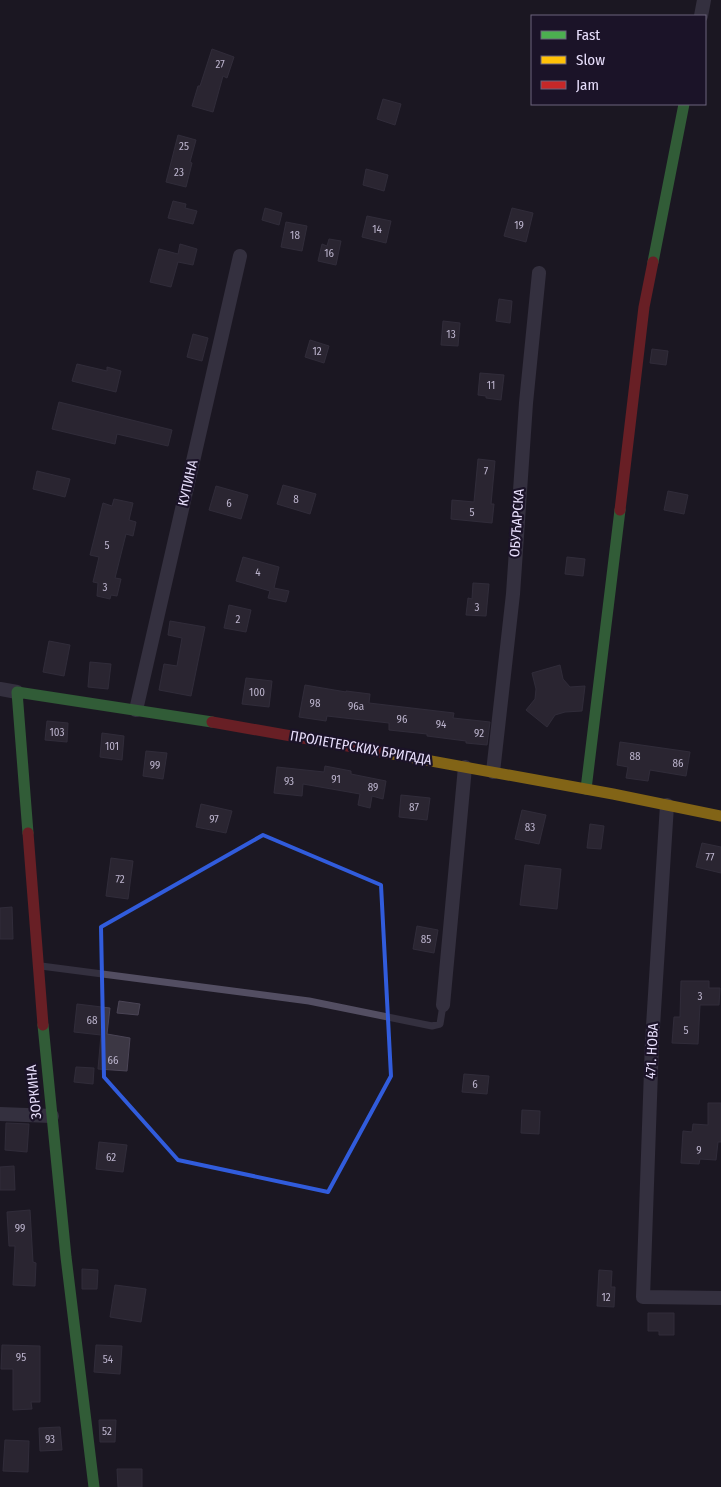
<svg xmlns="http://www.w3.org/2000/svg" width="721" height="1487" font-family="'Fira Sans Condensed',sans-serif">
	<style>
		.building { fill: #3c3744; stroke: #4a4455 }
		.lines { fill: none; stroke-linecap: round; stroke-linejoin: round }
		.lane { stroke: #534e62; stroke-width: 7 }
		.street { stroke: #534e62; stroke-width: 14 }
		.fast { stroke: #4caf50; stroke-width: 11 }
		.slow { stroke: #ffc107; stroke-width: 11 }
		.jam { stroke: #c62828; stroke-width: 11 }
		.marked { fill: none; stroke: #315cdc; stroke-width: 4; stroke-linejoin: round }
		.labels { text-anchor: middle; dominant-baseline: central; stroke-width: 4.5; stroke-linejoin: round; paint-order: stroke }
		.number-label { font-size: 11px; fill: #bcb4cd }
		.street-label { font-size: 14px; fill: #e7defb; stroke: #1b1328 }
	</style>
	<rect width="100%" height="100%" fill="#1c1823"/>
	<path class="building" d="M212,49L234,57L227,78L223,76L213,112L192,106L198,86H200Z
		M383,99L401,104L395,125L377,119Z
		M178,135L196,140L190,162L192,163L186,187L166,182Z
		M366,169L388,175L384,191L363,185Z
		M173,201L186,204L185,208L197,211L193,224L168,218Z
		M265,208L282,213L279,225L262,220Z
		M512,208L533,213L526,242L504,236Z
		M367,216L391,221L386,243L362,237Z
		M286,222L307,226L302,251L281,247Z
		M329,239L341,241L336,265L318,261L322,244L327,246Z
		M180,244L197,249L193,265L178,262L171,287L150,282L159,249L178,254Z
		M499,299L512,301L510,323L496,321Z
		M443,321L460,323L458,346L441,345Z
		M193,334L208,338L202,361L187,357Z
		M310,340L329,346L324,363L305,357Z
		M652,349L668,351L666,365L650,363Z
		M77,364L107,371V367L121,371L116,392L72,381Z
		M480,373L504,375L501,400L486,398V396L478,395Z
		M59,402L172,430L168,446L117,434L115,444L52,429Z
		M478,459L495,461L491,504H494L492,523L451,519L452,500L474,502Z
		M37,471L70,479L65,497L33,489Z
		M283,485L316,494L310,514L277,504Z
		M216,486L248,495L241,519L209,510Z
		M668,491L688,495L684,514L664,510Z
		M114,499L133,503L129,520L136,522L133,536L126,534L115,578L121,579L117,596L111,595L110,599L97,596L98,583L93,582L99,557L90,555L103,503L112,506Z
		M243,557L279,567L274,588L289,591L286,602L268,598L270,591L236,581Z
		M567,557L585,559L583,576L565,574Z
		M473,583L489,584L486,616L466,615L468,598L472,599Z
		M229,605L251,610L246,632L224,628Z
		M170,621L205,627L191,696L159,690L164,664L177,666L182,638L168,635Z
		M49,641L70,645L64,676L43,672Z
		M90,662L111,664L108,689L88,687Z
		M560,665L563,679L570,687L585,686L582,711L565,712L555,715L547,727L526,710L535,699L536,689L532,673Z
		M246,678L272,681L269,707L242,704Z
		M305,685L346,692V691L370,694L369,703L454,713L453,718L490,722L487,745L466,743V741L427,736V734L389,730V723L327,716L326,721L299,717Z
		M47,721L68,723L67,742L45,740Z
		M102,733L124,736L122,760L100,757Z
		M620,742L690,752L686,776L650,770L648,781L626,778L628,767L617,765Z
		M146,751L167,753L163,779L143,776Z
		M325,766L351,771V774L386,781L383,799L372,796L370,808L358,805L360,794L303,784L302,796L274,793L277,767L324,772Z
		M401,795L430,798L427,820L399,817Z
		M201,804L232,811L226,833L196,827Z
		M522,810L546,815L539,844L515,839Z
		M590,824L604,826L601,849L587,848Z
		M702,843L721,847V873L696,867Z
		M111,858L133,861L128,899L106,896Z
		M525,865L561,869L557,909L520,905Z
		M12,907L13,939H0V908Z
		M417,926L438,930L434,953L413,949Z
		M681,981H709V988H720L719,1005H700L698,1044L672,1043L674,1017H680Z
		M119,1001L140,1004L138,1015L117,1013Z
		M77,1004L110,1008L107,1034L130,1038L127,1071L98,1069L101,1035L74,1032Z
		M76,1067L94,1068L93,1084L74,1082Z
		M464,1074L489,1076L487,1094L462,1092Z
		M708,1103H721V1142H718L716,1160L700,1159L699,1164L681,1163L683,1131L692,1132L693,1124L708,1125Z
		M522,1110L540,1111L539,1134L521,1133Z
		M6,1123L29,1124L27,1152L5,1150Z
		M99,1142L127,1145L123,1172L96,1169Z
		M14,1166L15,1190H0V1167Z
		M30,1210L33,1262L36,1263L35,1286L13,1285L15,1246H9L7,1212Z
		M82,1269L98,1270L97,1289H82Z
		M599,1270L612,1271L611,1287H615L614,1307L597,1306Z
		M115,1285L146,1289L141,1322L110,1317Z
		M648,1313H674V1335H659V1331H648Z
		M2,1345L40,1346V1402H31L32,1409L13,1410V1369H1Z
		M96,1345L122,1346L120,1374L94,1372Z
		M99,1420H116L115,1442H100Z
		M60,1427L62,1450L40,1451L39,1428Z
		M5,1440L29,1441L28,1472L3,1471Z
		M117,1469H142V1487H118Z"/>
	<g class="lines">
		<path class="lane" d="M41,966L309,1001L432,1026L440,1024L443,1005"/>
		<path class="street" d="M701,16L704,0
			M0,689L17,692
			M136,710L240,256
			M493,772L513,594L526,403L539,273
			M667,805L652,1042L643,1297L721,1298
			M443,1005L465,767
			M0,1114L52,1116"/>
		<path class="fast" d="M653,262L684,104
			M586,789L620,510
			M28,833L17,692L212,722
			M43,1025L66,1257L94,1487"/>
		<path class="slow" d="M387,753L613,794L721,816"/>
		<path class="jam" d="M620,510L644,307L653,262
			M212,722L387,753
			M28,833L43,1025"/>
	</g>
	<path d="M0 0H721V1487H0ZM263,835L381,885L391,1076L328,1192L178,1160L104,1077L101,927Z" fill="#1c1823" fill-opacity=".55" fill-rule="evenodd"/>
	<path class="marked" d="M263,835L381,885L391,1076L328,1192L178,1160L104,1077L101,927Z"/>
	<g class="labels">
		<g class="number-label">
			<text x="220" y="64">27</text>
			<text x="184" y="146">25</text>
			<text x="179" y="172">23</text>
			<text x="519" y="225">19</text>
			<text x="377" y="229">14</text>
			<text x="295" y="235">18</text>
			<text x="329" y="253">16</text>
			<text x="451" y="334">13</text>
			<text x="317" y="351">12</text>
			<text x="491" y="385">11</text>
			<text x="486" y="471">7</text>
			<text x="296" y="499">8</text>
			<text x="229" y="503">6</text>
			<text x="472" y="512">5</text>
			<text x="107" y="545">5</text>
			<text x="258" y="572">4</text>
			<text x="105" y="587">3</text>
			<text x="477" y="607">3</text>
			<text x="238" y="619">2</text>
			<text x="257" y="692">100</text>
			<text x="315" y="703">98</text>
			<text x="356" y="706">96a</text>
			<text x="402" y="719">96</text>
			<text x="441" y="724">94</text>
			<text x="57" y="732">103</text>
			<text x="479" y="733">92</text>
			<text x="112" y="746">101</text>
			<text x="635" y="756">88</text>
			<text x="678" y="763">86</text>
			<text x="155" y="765">99</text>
			<text x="336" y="779">91</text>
			<text x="289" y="781">93</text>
			<text x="373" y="787">89</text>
			<text x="414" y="807">87</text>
			<text x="214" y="819">97</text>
			<text x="530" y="827">83</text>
			<text x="710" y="857">77</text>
			<text x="120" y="879">72</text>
			<text x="426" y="939">85</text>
			<text x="700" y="996">3</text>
			<text x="92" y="1020">68</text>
			<text x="686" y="1030">5</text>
			<text x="113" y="1060">66</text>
			<text x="475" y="1084">6</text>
			<text x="699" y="1150">9</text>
			<text x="111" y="1157">62</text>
			<text x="20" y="1228">99</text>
			<text x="606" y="1297">12</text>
			<text x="21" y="1357">95</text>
			<text x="108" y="1359">54</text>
			<text x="107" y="1431">52</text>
			<text x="50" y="1439">93</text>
		</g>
		<g class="street-label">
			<text transform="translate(188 483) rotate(-77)">КУПИНА</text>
			<text transform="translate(517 523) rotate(-86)">ОБУЋАРСКА</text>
			<text transform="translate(361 748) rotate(10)">ПРОЛЕТЕРСКИХ БРИГАДА</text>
			<text transform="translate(652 1051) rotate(-87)">471. НОВА</text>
			<text transform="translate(34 1092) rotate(-96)">ЗОРКИНА</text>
		</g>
	</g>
	<rect x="531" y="15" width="175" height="90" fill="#1b1328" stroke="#6d647c"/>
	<rect x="541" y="31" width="25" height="8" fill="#4caf50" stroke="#6d647c"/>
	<text x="576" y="40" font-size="15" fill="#e7defb">Fast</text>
	<rect x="541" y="56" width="25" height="8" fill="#ffc107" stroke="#6d647c"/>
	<text x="576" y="65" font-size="15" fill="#e7defb">Slow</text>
	<rect x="541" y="81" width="25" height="8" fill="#c62828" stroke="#6d647c"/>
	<text x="576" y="90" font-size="15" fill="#e7defb">Jam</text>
</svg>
